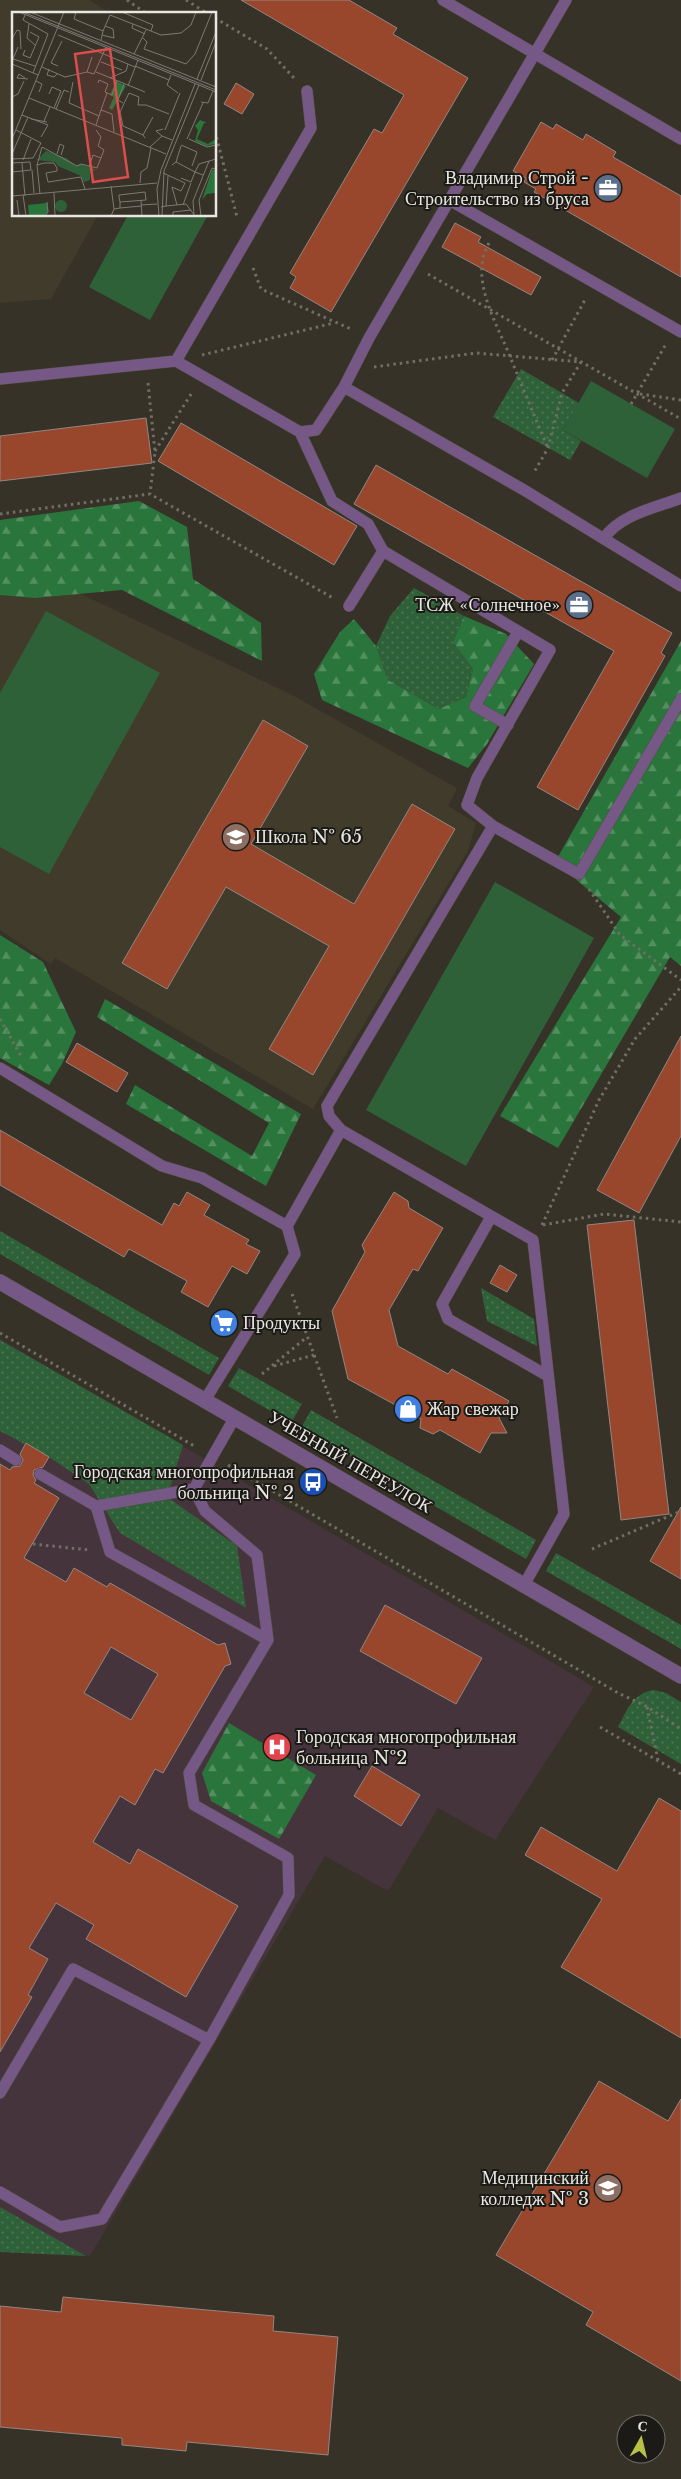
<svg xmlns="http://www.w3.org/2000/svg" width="681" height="2479" font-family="'Libre Baskerville',serif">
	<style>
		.built { fill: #413b2b }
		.medical { fill: #46343d }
		.grass { fill: url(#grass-dots) }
		.forest { fill: url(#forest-firs) }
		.garden { fill: #2f6139 }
		.building { fill: #98472d; stroke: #938682; fill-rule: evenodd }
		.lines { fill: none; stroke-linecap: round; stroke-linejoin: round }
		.lane-casing { stroke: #534f46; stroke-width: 12 }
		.street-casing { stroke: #534f46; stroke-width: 16 }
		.path { stroke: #716e65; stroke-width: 3; stroke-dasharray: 2.5 4; stroke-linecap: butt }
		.lane { stroke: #765886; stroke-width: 11 }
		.street { stroke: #765886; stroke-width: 15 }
		.labels { text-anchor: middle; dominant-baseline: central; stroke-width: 4; stroke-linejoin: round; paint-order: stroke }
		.poi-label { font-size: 18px; fill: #e9e7e1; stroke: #1c1a16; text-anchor: end }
		.street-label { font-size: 18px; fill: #e9e7e1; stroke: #1c1a16 }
		.inset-road { fill: none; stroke: #7e7a72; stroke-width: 1 }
		.view { fill: #da4e4d; fill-opacity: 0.15; stroke: #da4e4d; stroke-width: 2.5 }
		.inset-edge { fill: none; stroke: #e9e7e1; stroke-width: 2.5 }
	</style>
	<defs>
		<pattern id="grass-dots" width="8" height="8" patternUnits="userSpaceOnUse" patternTransform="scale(1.25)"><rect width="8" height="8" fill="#2f6139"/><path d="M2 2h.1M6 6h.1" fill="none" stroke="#4d7855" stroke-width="1.8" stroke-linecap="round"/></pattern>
		<pattern id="forest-firs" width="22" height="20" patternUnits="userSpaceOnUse" patternTransform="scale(1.25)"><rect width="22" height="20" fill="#2a753b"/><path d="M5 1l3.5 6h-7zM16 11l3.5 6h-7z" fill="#538f60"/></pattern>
	</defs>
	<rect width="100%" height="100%" fill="#363228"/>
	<path class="built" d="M0,0H89L112,14H14V215H98L51,299L0,303Z
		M0,575L54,581L294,696L457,788L448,806L476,823L468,851L313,1109L55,958L51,964L0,930Z"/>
	<path class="medical" d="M0,1339L594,1687L495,1840L438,1808L388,1891L325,1856L90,2256L0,2252Z"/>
	<path class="grass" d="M521,369L579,403L563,430L581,441L570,460L493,417Z
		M414,588L464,616L453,642L473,669L466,697L439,709L388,680L376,646L390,616Z
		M0,1231L219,1358L209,1375L0,1254Z
		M481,1288L534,1319L537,1346L487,1321Z
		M0,1340L183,1445L167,1497L237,1546L246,1608L120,1533L89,1484L49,1457L0,1431Z
		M239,1368L302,1404L291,1423L228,1386Z
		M311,1410L536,1540L526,1559L301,1428Z
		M556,1553L681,1625V1649L546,1571Z
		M654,1690L666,1693L681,1702V1764L618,1727C627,1710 633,1693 654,1690Z
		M0,2207L86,2256L0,2252Z"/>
	<path class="forest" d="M139,501L187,527L193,579L261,623L262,661L122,590L35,598L0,595V520Z
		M464,616L506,634L534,664L487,744L468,768L322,700L314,674L340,632L354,619L376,646L388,680L439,709L466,697L473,669L453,642Z
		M681,641V966L670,957L558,1148L500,1116L621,917L555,862Z
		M0,935L43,962L76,1032L62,1064L49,1085L0,1058Z
		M105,999L301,1114L266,1186L126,1104L135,1085L252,1156L269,1123L97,1017Z
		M229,1723L316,1775L279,1839L211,1801L202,1773Z"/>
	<path class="garden" d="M128,215H208L150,320L89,287Z
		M591,381L675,429L647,478L563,430Z
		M46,611L160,673L49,874L0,847V693Z
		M495,882L594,938L466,1166L366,1110Z"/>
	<path class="building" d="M241,0H349L397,28L393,34L468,78L331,312L290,288L296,277L290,273L374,129L382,133L404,95Z
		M236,83L254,94L242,114L224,104Z
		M541,122L553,129L556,124L583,140L586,134L616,152L613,157L681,196V277L534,192L536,189L524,182L526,178L513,171Z
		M455,223L481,237L478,242L541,277L531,295L442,247Z
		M146,418L152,463L0,481V436Z
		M181,423L357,526L334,565L158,461Z
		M376,465L672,633L661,653L665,656L578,810L537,787L614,651L354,504Z
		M263,720L308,746L251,844L354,904L412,804L455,829L313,1075L269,1049L329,946L226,887L167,989L122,963Z
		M681,1036V1136L639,1213L597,1190Z
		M77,1043L128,1073L117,1092L66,1062Z
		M0,1130L162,1225L174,1203L179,1206L187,1192L210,1205L204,1215L249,1240L246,1244L260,1251L247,1274L232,1266L208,1307L181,1292L187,1281L129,1249L124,1257L0,1185Z
		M394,1192L408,1201L409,1208L443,1228L418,1271L413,1269L389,1310L398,1346L448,1374L452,1369L509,1401L499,1418L507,1433H491L480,1453L440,1430L433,1434L420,1428L421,1419L348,1379L332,1311L365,1252L362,1245Z
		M634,1220L669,1514L621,1520L587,1225Z
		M500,1265L517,1275L507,1292L490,1283Z
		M26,1443L49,1457L43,1467L34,1470L33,1475L36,1480L34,1483L59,1498L24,1558L66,1582L74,1568L107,1587L110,1583L218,1645L225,1643L231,1664L225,1666L163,1773L155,1769L135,1805L120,1796L93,1842L130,1864L138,1849L238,1906L186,1997L86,1939L94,1925L56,1903L29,1948L48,1959L28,1995L32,1997L0,2052V1464L10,1470L12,1467L20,1466L23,1460L20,1454ZM111,1647L158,1674L131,1720L84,1693Z
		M681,1507V1579L650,1561Z
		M385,1605L482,1658L456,1704L360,1651Z
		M372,1766L420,1795L401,1826L354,1796Z
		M659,1798L681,1811V2038L561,1967L602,1899L525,1855L541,1827L617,1871Z
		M599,2081L668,2121L681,2099V2381L586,2325L593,2312L496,2255Z
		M63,2297L274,2316L273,2331L338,2337L328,2455L187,2442L186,2451L122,2445V2438L0,2427V2306L61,2312Z"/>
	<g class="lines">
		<defs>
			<path id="lane" d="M443,0L681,139
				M307,91L311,128L176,361L300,432L316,430L344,387L369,338L566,0
				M451,201L681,332
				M0,379L176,361
				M344,387L524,490L681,586
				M300,432L332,501L368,524L383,551
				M604,538C621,514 655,508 681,498
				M349,606L383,551L550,650L477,778L467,805L493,826L579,874L681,699
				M508,725L475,706L518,632
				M0,1068L162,1166L202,1178L287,1226
				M341,1130L329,1116L327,1106L493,826
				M491,1217L442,1304L448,1319L548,1376
				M205,1400L295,1254L287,1226L341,1130L533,1240L564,1514L524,1585
				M0,1450L16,1460
				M40,1474L96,1506L110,1552L268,1640
				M96,1506L194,1489L235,1417
				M0,2093L73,1969L209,2040
				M0,2192L60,2227L102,2219L209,2040L289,1895L288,1858L194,1805L189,1773L268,1640L257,1555L205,1511L194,1489"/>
			<path id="street" d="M0,1282L681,1676"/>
		</defs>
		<use href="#lane" class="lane-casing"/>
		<use href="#street" class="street-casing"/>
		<path class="path" d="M127,0L147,14
			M186,0L208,14
			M215,18L267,49L294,78
			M215,131L237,217
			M489,243C468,279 498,325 511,359C523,388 535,418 548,448
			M253,268L261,289L353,330
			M428,274L681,419
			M202,355L334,323
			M552,360L586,298
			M374,367L476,353L581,362L562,393L548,448L533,474
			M148,383L155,452L150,494
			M640,394L681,400
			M631,404L666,344
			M155,451L193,391
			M0,514L150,494L333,598
			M589,889L620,935L681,980
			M0,1019L22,1058
			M542,1225L599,1100L635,1039L681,987
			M543,1225L604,1214L681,1222
			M292,1294L337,1418
			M0,1333L196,1447
			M274,1366L314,1355
			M262,1374L307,1337
			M228,1465L620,1694L646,1706L681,1729
			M33,1544L89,1550
			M592,1549L681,1511
			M647,1707L658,1760
			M600,1727L681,1774"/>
		<use href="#lane" class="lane"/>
		<use href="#street" class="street"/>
	</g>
	<defs>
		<symbol id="office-disc" viewBox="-11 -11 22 22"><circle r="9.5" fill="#5c6f8a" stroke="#1c1a16"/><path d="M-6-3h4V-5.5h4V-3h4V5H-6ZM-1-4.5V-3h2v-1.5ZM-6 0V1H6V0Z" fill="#fff"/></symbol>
		<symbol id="school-disc" viewBox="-11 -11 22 22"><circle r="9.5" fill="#8d6e63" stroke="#1c1a16"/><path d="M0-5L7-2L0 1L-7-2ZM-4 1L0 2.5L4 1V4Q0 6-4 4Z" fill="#fff"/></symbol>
		<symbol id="supermarket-disc" viewBox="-11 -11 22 22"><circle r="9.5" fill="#3f7fe0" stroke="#1c1a16"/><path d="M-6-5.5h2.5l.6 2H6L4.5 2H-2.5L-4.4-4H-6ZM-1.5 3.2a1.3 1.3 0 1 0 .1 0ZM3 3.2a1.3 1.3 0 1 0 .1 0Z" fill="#fff"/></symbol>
		<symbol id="shop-disc" viewBox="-11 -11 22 22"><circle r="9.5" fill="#3f7fe0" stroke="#1c1a16"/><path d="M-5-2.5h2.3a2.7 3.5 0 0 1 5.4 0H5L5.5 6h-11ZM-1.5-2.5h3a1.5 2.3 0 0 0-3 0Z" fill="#fff"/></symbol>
		<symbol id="bus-disc" viewBox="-11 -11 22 22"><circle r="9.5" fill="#1a4fb4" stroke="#1c1a16"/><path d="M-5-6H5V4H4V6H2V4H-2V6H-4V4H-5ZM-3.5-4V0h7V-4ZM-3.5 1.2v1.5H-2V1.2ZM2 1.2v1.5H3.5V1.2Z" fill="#fff"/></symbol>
		<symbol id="hospital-disc" viewBox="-11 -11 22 22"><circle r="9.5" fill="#e0444e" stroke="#1c1a16"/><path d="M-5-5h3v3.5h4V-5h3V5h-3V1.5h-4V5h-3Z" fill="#fff"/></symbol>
		<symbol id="university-disc" viewBox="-11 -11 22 22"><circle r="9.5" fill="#8d6e63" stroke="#1c1a16"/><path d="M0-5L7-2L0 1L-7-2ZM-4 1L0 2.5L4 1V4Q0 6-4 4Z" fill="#fff"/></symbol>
	</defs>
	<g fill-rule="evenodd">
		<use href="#office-disc" x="592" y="172" width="32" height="32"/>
		<use href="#office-disc" x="563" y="589" width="32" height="32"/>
		<use href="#school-disc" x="220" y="821" width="32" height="32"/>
		<use href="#supermarket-disc" x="208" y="1307" width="32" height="32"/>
		<use href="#shop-disc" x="392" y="1393" width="32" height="32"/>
		<use href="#bus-disc" x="297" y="1466" width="32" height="32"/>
		<use href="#hospital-disc" x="261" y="1731" width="32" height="32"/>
		<use href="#university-disc" x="592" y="2172" width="32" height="32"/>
	</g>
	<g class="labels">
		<g class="poi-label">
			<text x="589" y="178">Владимир Строй -<tspan x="589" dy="21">Строительство из бруса</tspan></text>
			<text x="560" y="605">ТСЖ «Солнечное»</text>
			<text x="255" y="837" text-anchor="start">Школа № 65</text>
			<text x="243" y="1323" text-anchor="start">Продукты</text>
			<text x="427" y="1409" text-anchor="start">Жар свежар</text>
			<text x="294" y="1472">Городская многопрофильная<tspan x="294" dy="21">больница № 2</tspan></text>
			<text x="296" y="1737" text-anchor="start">Городская многопрофильная<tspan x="296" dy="21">больница №2</tspan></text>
			<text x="589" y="2178">Медицинский<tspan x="589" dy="21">колледж № 3</tspan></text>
		</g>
		<g class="street-label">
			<text transform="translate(350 1462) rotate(30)">УЧЕБНЫЙ ПЕРЕУЛОК</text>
		</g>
	</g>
	<g transform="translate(12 12)">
		<rect width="204" height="204" fill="#363228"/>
		<path d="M34,139L54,146L64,154L69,152L84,158L78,159V168L72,170L69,164L46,154L43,150L25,148Z" fill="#2f6139"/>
		<path d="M104,69L114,74L100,98L97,96L102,85L98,83ZM188,108L195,111H192L185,127L196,132L204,127L203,132L194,134L183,129L186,118L183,114ZM204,157L203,181L195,182L190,188L200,158ZM35,191L36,200L32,204H17L16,193Z" fill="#2a753b"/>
		<path d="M43 194a6 6 0 1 1 12 0a6 6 0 1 1-12 0Z" fill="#2f6139"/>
		<path class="inset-road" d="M7,0L204,80M11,0L204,78M18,0L204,75M64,0L62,7L91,19L89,28M110,0L141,13L139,19M13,3L11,8L36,22L21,61M17,12L15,26L23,33M121,12L120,16L133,22M91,19L98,3L149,23L169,21L179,13L184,0M46,23L123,55M90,23L102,26L101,17L93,14M131,26L135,30L132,37L174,52L183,42L200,0M0,27L5,18L8,19L9,37M6,35L1,47L23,54M13,38L11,43L18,46L27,25L18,20M122,42L134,18M80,45L75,60L82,62L94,35M89,50L110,58M0,52L26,63M46,54L39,51L50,29M123,54L157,68M30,55L53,65L75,60M37,57L35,63L42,65L45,62M84,60L133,80M159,63L155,73L166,81M13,66L7,62L5,66L16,67M98,66L114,59L116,52M185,67L204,20M189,68L204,30M24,69L30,72L27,80M61,70L57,91L87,104M86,71L87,68L96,72L93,80L100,83L105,69M116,74L126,48M37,82L40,75L49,79L42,96M0,85L6,82L12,69M17,86L154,142M189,90L196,91L201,79M111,91L106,88L112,72M44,97L52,78L57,80M89,98L95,81M10,103L36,113L29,125M19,107L35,110M32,109L38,95M84,113L89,98L100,102L102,120M153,118L168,81M131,123L111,114L108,100L117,81L127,85L126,93H134L157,102M150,124L144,119L151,117M133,126L131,123L141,105M0,127L52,0M175,127L191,91M177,127L195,135L204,133M169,133L185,140L180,154M138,135L150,124L160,128M0,142L16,105M45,142L48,132L52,134L49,143M0,147L21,146L29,131L4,118M11,148L19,127M164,150L169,134M0,151L18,150L19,158L0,160M10,151L13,184M25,153L30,135L65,154L69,152L85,156L92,138L86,134L89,125L84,118M160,153L164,150L183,160L179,170L169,166M77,155L81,143L89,146M20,158L22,181M151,161L173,171L169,179L160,175L165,193M191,163L183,160L187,152L204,147M128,171L129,160L135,156L139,136M42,181L43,204M28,182L25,153L32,151H42L45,156V159L34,161L36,170L69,165L73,177M11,183L14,204M0,184L145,171M5,188L7,204M129,188L130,204M129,193L145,192M171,193L179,171M154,194L174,192L183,204M149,195L154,194L156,164M108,196L129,194M102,197L108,196V190L107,185V183L133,180L134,188L108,190M182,202L181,189L197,149M33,204L36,200L35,190M99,204L102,197L99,174M147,204L145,177L149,158L183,72M150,204L152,159L187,73M161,204V200L179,198M189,204L187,188L200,156L204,157"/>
		<path class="view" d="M98,37L116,165L81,170L63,42Z"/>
		<rect width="204" height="204" class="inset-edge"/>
	</g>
	<g transform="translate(641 2439) rotate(8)"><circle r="24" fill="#1c1a16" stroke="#6e6c67"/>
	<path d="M0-4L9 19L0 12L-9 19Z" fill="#b7c147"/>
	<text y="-8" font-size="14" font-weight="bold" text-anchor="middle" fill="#e9e7e1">С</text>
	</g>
</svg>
